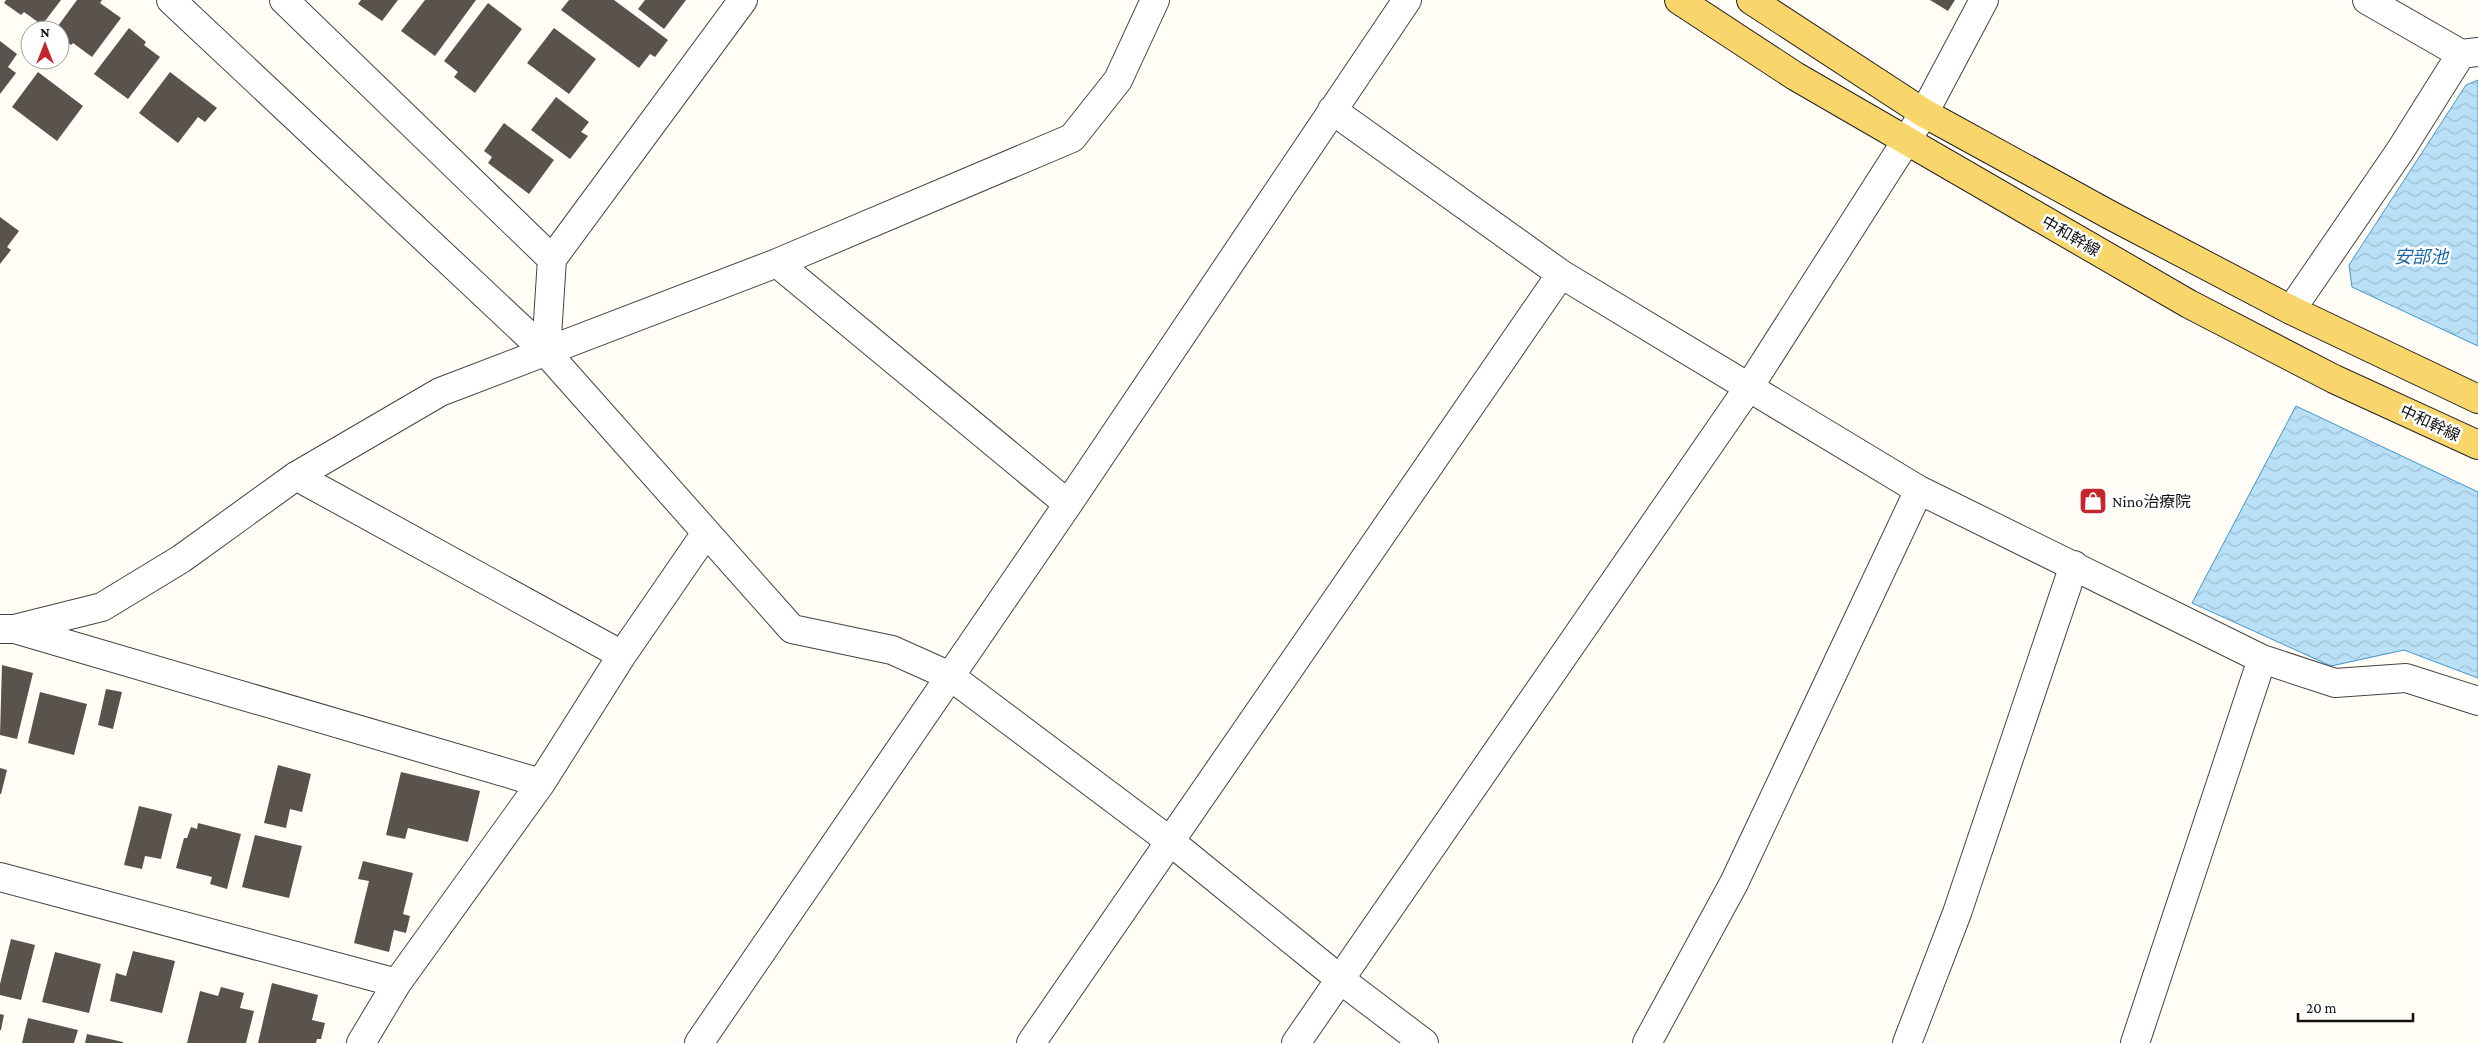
<svg xmlns="http://www.w3.org/2000/svg" width="2478" height="1043" font-family="'Crimson Pro','Noto Sans JP',serif">
	<style>
		.water { fill: url(#water-waves); stroke: #3f96cf }
		.building { fill: #5a524d }
		.lines { fill: none; stroke-linecap: round; stroke-linejoin: round }
		.minor-casing { stroke: #444; stroke-width: 30 }
		.major-casing { stroke: #222; stroke-width: 30 }
		.minor { stroke: #fff; stroke-width: 28 }
		.major { stroke: #f9d66b; stroke-width: 28 }
		.labels { text-anchor: middle; dominant-baseline: central; stroke-width: 5; stroke-linejoin: round; paint-order: stroke }
		.street-label { font-size: 16px; fill: #111; stroke: #fff }
		.poi-label { font-size: 16px; fill: #111; stroke: #fff; text-anchor: start }
		.water-label { font-size: 18px; font-style: italic; fill: #1768a6; stroke: #fff }
	</style>
	<defs>
		<pattern id="water-waves" width="16" height="10" patternUnits="userSpaceOnUse" patternTransform="scale(1.25)"><rect width="16" height="10" fill="#b9e0f7"/><path d="M0 5q4-4 8 0t8 0" fill="none" stroke="#9ebfd3"/></pattern>
	</defs>
	<rect width="100%" height="100%" fill="#fffdf5"/>
	<path class="water" d="M2478,80V346L2352,287L2349,265L2466,85Z
		M2296,406L2478,492V678L2404,650L2331,666L2192,603Z"/>
	<path class="building" d="M6,0H61L42,25L24,12L21,15L4,3Z
		M77,0H102L100,3L121,18L92,57L73,43L71,45L60,37V30H55Z
		M361,0H398L382,21L358,4Z
		M425,0H476L435,56L401,31Z
		M569,0H614L668,40L655,57L650,54L639,68L561,10Z
		M645,0H686L664,29L638,9Z
		M1930,0H1955L1948,11Z
		M488,3L522,29L475,93L454,77L458,72L444,61Z
		M129,28L146,42L144,45L160,57L128,99L94,74Z
		M554,28L596,59L569,94L527,63Z
		M0,41L17,54L8,67L16,73L0,94Z
		M38,72L83,106L57,141L12,107Z
		M170,72L217,108L205,122L198,117L178,143L139,113Z
		M556,97L589,122L581,132L588,136L570,159L531,130Z
		M504,123L554,160L529,194L488,163L492,157L484,151Z
		M0,217L19,231L7,247L11,250L0,264Z
		M2,665L33,673L17,739L0,735Z
		M106,689L122,692L113,729L98,725Z
		M40,692L87,704L74,755L28,743Z
		M278,765L311,774L302,812L290,809L286,828L264,823Z
		M0,768L7,770L1,794H0Z
		M401,772L480,791L468,842L408,828L405,839L386,835Z
		M139,806L172,814L161,859L145,856L142,869L124,865Z
		M198,823L241,834L227,889L210,884L212,877L176,868L184,838H187L191,827L197,829Z
		M255,835L302,846L289,898L242,887Z
		M363,861L413,873L403,914L410,916L406,933L394,930L389,952L354,943L369,881L358,879Z
		M11,939L35,945L21,1000L0,995V984Z
		M133,951L175,961L162,1013L110,1001L116,973L126,976Z
		M55,952L101,964L89,1013L42,1002Z
		M272,983L318,995L312,1020L325,1023L321,1039H317L316,1043H258Z
		M221,987L244,993L240,1008L254,1011L246,1043H187L200,991L218,996Z
		M0,1014L4,1015L1,1030H0Z
		M28,1018L78,1030L74,1043H22Z
		M87,1034L123,1042V1043H85Z"/>
	<g class="lines">
		<defs>
			<path id="minor" d="M171,0L546,352L792,629L892,650L950,676L1171,842L1341,980L1424,1043
				M284,0L552,259
				M2367,0L2461,54L2478,52
				M1332,110L1561,274L1919,490L2262,659L2335,683L2406,678L2478,701
				M777,263L1068,504
				M2291,310L2400,151L2461,54
				M546,352L552,259L743,0
				M296,476L622,655
				M0,629H14L102,607L181,559L296,476L440,392L777,263L1072,138L1118,80L1155,0
				M15,629L541,783
				M0,877L397,983
				M361,1043L397,983L541,783L622,655L706,533
				M699,1043L1068,504L1407,0
				M1031,1043L1561,274
				M1296,1043L1749,387L1924,113L1984,0
				M1647,1043L1734,883L1919,490
				M1907,1043L1957,913L2074,565
				M2135,1043L2262,659"/>
			<path id="major" d="M1679,0L1795,76L2189,304L2334,379L2478,445
				M1751,0L1924,113L2110,215L2291,310L2478,399"/>
		</defs>
		<use href="#minor" class="minor-casing"/>
		<use href="#major" class="major-casing"/>
		<use href="#minor" class="minor"/>
		<use href="#major" class="major"/>
	</g>
	<defs>
		<symbol id="shop-square" viewBox="-11 -11 22 22"><rect x="-9" y="-9" width="18" height="18" rx="4" fill="#c4262e" stroke="#fff"/><path d="M-5-2.5h2.3a2.7 3.5 0 0 1 5.4 0H5L5.5 6h-11ZM-1.5-2.5h3a1.5 2.3 0 0 0-3 0Z" fill="#fff"/></symbol>
	</defs>
	<g fill-rule="evenodd">
		<use href="#shop-square" x="2077" y="485" width="32" height="32"/>
	</g>
	<g class="labels">
		<g class="street-label">
			<text transform="translate(2071 236) rotate(30)">中和幹線</text>
			<text transform="translate(2430 423) rotate(25)">中和幹線</text>
		</g>
		<g class="poi-label">
			<text x="2112" y="501">Nino治療院</text>
		</g>
		<g class="water-label">
			<text x="2421" y="257">安部池</text>
		</g>
	</g>
	<g transform="translate(45 45)"><circle r="24" fill="#ffffff" stroke="#a0a0a0"/>
	<path d="M0-4L9 19L0 12L-9 19Z" fill="#c4262e"/>
	<text y="-8" font-size="14" font-weight="bold" text-anchor="middle" fill="#111111">N</text>
	</g>
	<path d="M2298 1013v8h115v-8" fill="none" stroke="#111111" stroke-width="2.5"/>
	<text x="2306" y="1013" font-size="15" fill="#111111" stroke="#ffffff" stroke-width="4" paint-order="stroke">20 m</text>
</svg>
